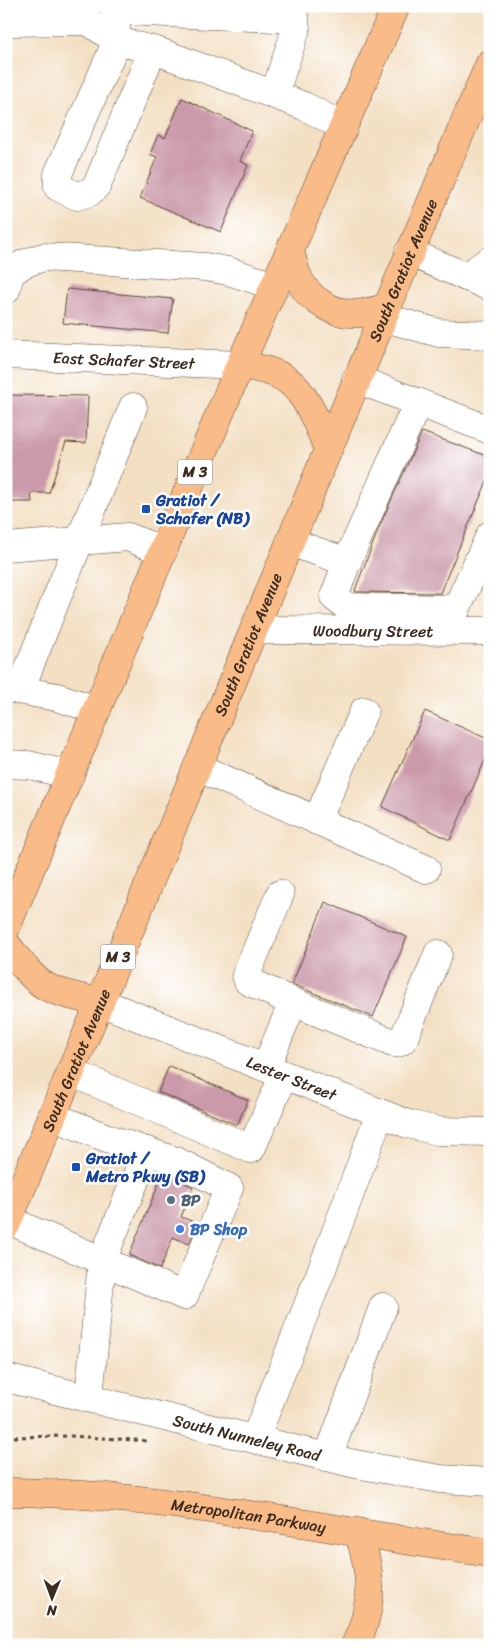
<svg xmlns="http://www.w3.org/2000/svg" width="496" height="1651" font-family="Sriracha,sans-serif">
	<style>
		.building { fill: #ca99aa }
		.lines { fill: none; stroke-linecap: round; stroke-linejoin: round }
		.minor-casing { stroke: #574537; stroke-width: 29 }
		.major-casing { stroke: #574537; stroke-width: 29 }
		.path { stroke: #574537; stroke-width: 3; stroke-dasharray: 4 4; stroke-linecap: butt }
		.minor { stroke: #fff; stroke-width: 28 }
		.major { stroke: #f9bc89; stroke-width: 28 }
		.transit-dot { fill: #1a4fb4; stroke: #fff; stroke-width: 2 }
		.service-dot { fill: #5c6f8a; stroke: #fff; stroke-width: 2 }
		.shop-dot { fill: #3f7fe0; stroke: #fff; stroke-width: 2 }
		.labels { text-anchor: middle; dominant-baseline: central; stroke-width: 5; stroke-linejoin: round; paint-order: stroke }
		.shield { fill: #fff; stroke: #766a62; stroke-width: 1 }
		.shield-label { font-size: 15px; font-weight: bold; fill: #3b2a1e }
		.street-label { font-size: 16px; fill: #3b2a1e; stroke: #fff }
		.transit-label { font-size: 16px; font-weight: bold; fill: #164399; stroke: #fff; text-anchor: start }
		.service-label { font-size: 16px; font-weight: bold; fill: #4e5e75; stroke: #fff; text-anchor: start }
		.shop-label { font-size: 16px; font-weight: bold; fill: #366cbe; stroke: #fff; text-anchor: start }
	</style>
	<rect width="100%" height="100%" fill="#fff"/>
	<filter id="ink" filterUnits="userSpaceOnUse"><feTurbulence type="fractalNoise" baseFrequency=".02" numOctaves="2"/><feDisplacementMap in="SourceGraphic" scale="10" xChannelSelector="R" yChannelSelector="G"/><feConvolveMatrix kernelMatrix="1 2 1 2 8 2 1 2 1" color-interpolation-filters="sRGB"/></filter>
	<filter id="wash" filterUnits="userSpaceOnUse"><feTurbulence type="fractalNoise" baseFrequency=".0096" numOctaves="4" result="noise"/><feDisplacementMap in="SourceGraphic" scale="20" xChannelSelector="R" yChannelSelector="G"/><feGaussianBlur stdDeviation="1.12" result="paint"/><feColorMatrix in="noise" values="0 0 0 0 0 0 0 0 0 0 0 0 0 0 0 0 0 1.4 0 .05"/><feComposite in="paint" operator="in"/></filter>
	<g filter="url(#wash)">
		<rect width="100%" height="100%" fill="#f3dfc2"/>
		<g id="blocks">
			<path class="building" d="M182,98L252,131L240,161L248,165L221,232L140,198L157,157L150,154L158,135L165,138Z
				M67,289L173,299L168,333L63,323Z
				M6,395L88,396L86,443L66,442L49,493H31L32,502H6Z
				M422,432L490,457V474L440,593L356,592L355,590L380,525Z
				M425,711L490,740V749L450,840L382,807Z
				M325,902L407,937L373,1017L292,984Z
				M169,1066L248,1100L237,1125L158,1092Z
				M163,1173L193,1187L181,1217L197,1223L189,1244L173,1237L160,1269L129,1255Z"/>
		</g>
	</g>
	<g filter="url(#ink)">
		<use href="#blocks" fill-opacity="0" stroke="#574537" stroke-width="1"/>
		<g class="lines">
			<defs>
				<g id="minor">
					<path d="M6,22L88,21L117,41"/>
					<path d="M117,41L115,16L124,11L295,19L296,29L274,95"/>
					<path d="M157,51L117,41L58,174V187L77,196L90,192L97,185L148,61L157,51L304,106L344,127"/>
					<path d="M409,252L490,287"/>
					<path d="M466,277L490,260"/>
					<path d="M6,290L10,274L23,264L43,257L205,267L228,271L275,286"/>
					<path d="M382,317L439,333L490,335"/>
					<path id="s1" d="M6,355L240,365"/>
					<path d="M356,379L490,430"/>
					<path d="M290,542L347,562L418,402"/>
					<path d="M6,547L128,537L163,551"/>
					<path d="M347,562L334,597L347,607L456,609"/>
					<path d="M449,625L490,535"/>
					<path id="s2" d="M255,630L490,631"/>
					<path d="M6,688L57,697L97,710"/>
					<path d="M20,690L133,407"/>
					<path d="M6,764L29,765L70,775"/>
					<path d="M197,767L426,869"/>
					<path d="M317,821L364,711"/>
					<path d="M280,894L246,975L248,981L293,1002L393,1043H398L403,1040L438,954"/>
					<path id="s3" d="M100,1002L408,1124L438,1131L490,1132"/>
					<path d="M266,1067L293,1002"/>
					<path d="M70,1072L251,1149L284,1075"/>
					<path d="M8,1220L184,1296L229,1188L176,1161L107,1138L52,1116"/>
					<path id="s4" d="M6,1378L355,1464L440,1479L490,1482"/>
					<path d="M89,1398L102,1261L147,1151"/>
					<path d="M255,1439L322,1269L380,1113"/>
					<path d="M328,1457L383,1307"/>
				</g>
				<g id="major">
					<path d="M290,250C292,257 293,265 296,272C305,299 335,317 363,313C370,312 378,310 385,308"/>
					<path d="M240,365C256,368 273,370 287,380C307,393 319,428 328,449"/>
					<path d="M6,928L240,365L396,6"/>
					<path d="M6,944C18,958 30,978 47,987C63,995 82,998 100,1002"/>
					<path id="s5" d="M6,1225C171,839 325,449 490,63"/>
					<path id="s6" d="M6,1492C169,1493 329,1531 490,1553"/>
					<path d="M355,1645C375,1606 372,1572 358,1532"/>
				</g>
			</defs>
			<use href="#minor" class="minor-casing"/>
			<use href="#major" class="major-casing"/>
			<path class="path" d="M6,1437L71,1436L148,1441"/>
			<use href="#minor" class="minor"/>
			<use href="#major" class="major"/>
		</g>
	</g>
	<g class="transit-dot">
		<rect x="141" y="504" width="10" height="10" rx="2.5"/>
		<rect x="71" y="1162" width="10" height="10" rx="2.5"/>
	</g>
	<circle class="service-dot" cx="171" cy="1200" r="5"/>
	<circle class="shop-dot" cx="180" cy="1229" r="5"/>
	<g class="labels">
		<g class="shield">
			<rect x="177.5" y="459.5" width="35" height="25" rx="4"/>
			<rect x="100.5" y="944.5" width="35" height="25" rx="4"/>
		</g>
		<g class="shield-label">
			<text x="195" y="472">M 3</text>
			<text x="118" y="957">M 3</text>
		</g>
		<g class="street-label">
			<text stroke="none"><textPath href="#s5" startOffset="1034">South Gratiot Avenue</textPath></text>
			<text stroke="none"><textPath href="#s1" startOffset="118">East Schafer Street</textPath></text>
			<text stroke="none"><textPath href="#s2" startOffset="118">Woodbury Street</textPath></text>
			<text stroke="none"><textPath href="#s5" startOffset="629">South Gratiot Avenue</textPath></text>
			<text stroke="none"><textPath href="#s5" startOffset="179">South Gratiot Avenue</textPath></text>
			<text stroke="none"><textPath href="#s3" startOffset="206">Lester Street</textPath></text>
			<text stroke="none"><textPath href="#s4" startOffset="248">South Nunneley Road</textPath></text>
			<text stroke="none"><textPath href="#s6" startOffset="244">Metropolitan Parkway</textPath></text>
		</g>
		<g class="transit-label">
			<text x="156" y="500">Gratiot /<tspan x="156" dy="18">Schafer (NB)</tspan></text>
			<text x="86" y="1158">Gratiot /<tspan x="86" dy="18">Metro Pkwy (SB)</tspan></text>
		</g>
		<g class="service-label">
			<text x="181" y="1200">BP</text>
		</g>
		<g class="shop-label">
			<text x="190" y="1229">BP Shop</text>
		</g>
	</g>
	<rect width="496" height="1651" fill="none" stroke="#fff" stroke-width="25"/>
	<g transform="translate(52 1598) rotate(181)" stroke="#ffffff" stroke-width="4" paint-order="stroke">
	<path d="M0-4L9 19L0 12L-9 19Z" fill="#3b2a1e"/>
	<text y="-8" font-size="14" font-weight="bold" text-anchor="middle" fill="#3b2a1e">N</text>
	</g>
</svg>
